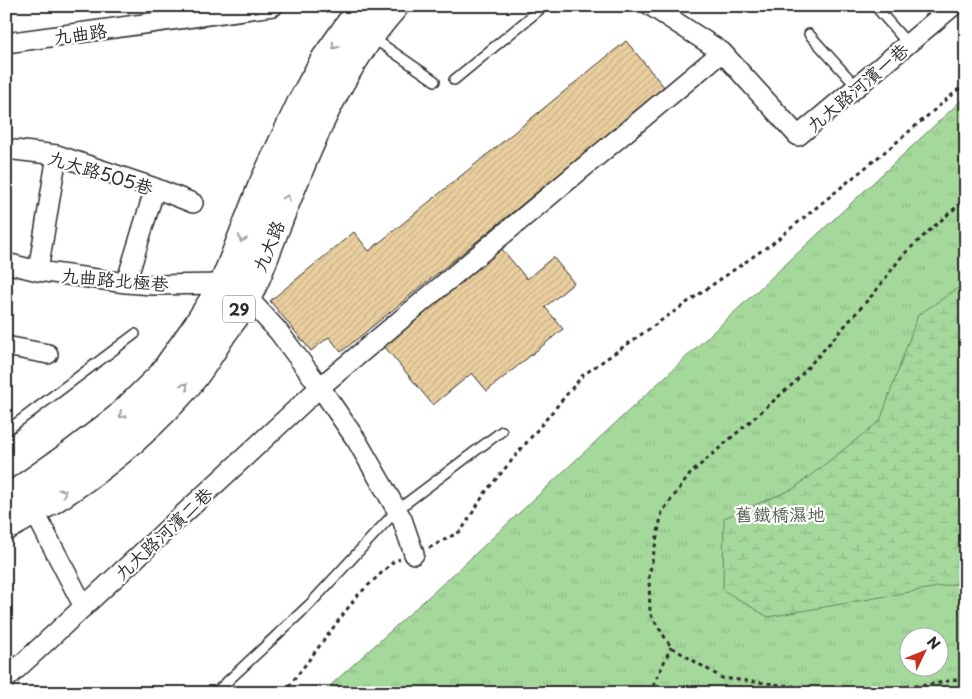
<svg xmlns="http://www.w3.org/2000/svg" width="972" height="699" font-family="'Playpen Sans','LXGW WenKai TC',sans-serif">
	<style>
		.grass { fill: url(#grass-tufts); stroke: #688263; fill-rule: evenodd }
		.wetland { fill: url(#wetland-marsh); stroke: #688263 }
		.building { fill: url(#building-hatch); stroke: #2b2b2b }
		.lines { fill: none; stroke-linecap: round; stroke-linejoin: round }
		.service-casing { stroke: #2b2b2b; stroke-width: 12 }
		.minor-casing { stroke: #2b2b2b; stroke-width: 22 }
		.primary-casing { stroke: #2b2b2b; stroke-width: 31 }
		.path { stroke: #2b2b2b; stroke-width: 3; stroke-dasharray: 4 4; stroke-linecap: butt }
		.service { stroke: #fff; stroke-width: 9 }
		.minor { stroke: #fff; stroke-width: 19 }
		.primary { stroke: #fff; stroke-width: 28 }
		.oneway { stroke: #a0a0a0 }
		.labels { text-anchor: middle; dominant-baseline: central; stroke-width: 4.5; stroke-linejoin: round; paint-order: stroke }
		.shield { fill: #fff; stroke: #6b6b6b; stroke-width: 1 }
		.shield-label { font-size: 16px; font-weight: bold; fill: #2b2b2b }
		.street-label { font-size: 18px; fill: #2b2b2b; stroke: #fff }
		.park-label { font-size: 18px; fill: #505f4d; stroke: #fff }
	</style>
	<defs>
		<pattern id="grass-tufts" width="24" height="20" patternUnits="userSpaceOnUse" patternTransform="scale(1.25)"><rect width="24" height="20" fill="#a5d99b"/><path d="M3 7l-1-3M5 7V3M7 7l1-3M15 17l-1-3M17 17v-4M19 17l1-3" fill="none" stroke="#8eba86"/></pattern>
		<pattern id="wetland-marsh" width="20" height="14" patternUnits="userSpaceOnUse" patternTransform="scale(1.25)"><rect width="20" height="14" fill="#a5d99b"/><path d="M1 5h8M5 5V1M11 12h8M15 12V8" fill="none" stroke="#8eba86"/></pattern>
		<pattern id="building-hatch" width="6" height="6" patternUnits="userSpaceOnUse" patternTransform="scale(1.25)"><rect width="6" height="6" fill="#eacf9f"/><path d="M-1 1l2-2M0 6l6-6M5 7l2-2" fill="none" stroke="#c9b289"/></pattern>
	</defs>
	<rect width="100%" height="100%" fill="#fff"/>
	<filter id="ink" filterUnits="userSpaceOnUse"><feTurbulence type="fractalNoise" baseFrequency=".02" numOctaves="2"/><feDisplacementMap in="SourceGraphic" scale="10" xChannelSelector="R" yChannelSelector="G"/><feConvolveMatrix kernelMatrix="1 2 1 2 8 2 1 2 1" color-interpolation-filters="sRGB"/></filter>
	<g filter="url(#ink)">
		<path class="grass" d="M966,96V693H322L458,570ZM910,636H940V666H910Z"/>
		<path class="wetland" d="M966,283V582L768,617L723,590L724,518L793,489L880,421L918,315Z"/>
		<path class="building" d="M626,41L665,88L341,352L329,337L311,351L270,301L354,232L369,251Z
			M502,249L527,279L553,257L574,283L545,307L563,329L487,391L472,373L433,405L384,346Z"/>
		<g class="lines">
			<defs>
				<path id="service" d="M875,6L908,44
					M809,34L857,87
					M373,38L435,81
					M454,80L544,6
					M6,431L135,334
					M215,693L310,604L397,510L502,431"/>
				<path id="minor" d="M651,6L722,52L798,136L953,6
					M6,43L273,6
					M6,149L57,155L155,188L193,203
					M6,263L38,271L126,283L153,285L224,284L247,297L278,331L320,387L357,441L402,519L414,554
					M38,271L57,155
					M126,283L155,188
					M6,346L48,354
					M34,511L84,607
					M6,679L320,387L722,52"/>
				<path id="primary" d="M6,498L21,490L71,455L119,418L162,376L198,325L224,284L262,187L301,104L325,60L363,6
					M6,526C71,492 130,448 179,394C196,376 210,353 223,332C231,321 240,310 246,298C259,275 268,245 278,221C309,143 337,70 394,6"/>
			</defs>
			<use href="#service" class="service-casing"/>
			<use href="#minor" class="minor-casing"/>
			<use href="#primary" class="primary-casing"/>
			<path class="path" d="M429,548L461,531L487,490L583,375L774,242L898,141L966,83
				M284,693L357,596L393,562L400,559
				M650,693L671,647
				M851,693L722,678L671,647L650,614L649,576L662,512L691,473L794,383L875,292L902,256L930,230L961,203L966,201
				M858,693L939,683L966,677"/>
			<use href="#service" class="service"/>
			<use href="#minor" class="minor"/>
			<use href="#primary" class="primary"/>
		</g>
		<defs><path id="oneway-chevron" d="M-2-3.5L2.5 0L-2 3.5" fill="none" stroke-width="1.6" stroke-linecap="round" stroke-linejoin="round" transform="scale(1.25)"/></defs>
		<g class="oneway">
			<use href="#oneway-chevron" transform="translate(335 46) rotate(125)"/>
			<use href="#oneway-chevron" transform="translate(287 198) rotate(-68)"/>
			<use href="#oneway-chevron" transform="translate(242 239) rotate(112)"/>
			<use href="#oneway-chevron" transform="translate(185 386) rotate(-54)"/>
			<use href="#oneway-chevron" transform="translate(122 415) rotate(138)"/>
			<use href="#oneway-chevron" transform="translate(63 492) rotate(-34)"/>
		</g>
	</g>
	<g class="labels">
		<rect class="shield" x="223" y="295.5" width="32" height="27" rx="4"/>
		<g class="shield-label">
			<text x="239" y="309">29</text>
		</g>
		<g class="street-label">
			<text transform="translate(80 33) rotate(-8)">九曲路</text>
			<text transform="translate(857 87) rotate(-40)">九大路河濱一巷</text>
			<text transform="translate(101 172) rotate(17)">九大路505巷</text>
			<text transform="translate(268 246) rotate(-68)">九大路</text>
			<text transform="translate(115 279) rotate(5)">九曲路北極巷</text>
			<text transform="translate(163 533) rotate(-43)">九大路河濱二巷</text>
		</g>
		<g class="park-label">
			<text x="780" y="513">舊鐵橋濕地</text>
		</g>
	</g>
	<rect width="972" height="699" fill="none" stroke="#fff" stroke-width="25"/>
	<rect x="12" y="12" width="947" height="674" fill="none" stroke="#2b2b2b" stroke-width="2" filter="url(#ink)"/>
	<g transform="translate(924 652) rotate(47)"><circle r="24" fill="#ffffff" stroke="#aaaaaa"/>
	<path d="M0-4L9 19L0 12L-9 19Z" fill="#c8321e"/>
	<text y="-8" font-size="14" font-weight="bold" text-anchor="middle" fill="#2b2b2b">N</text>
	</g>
</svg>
